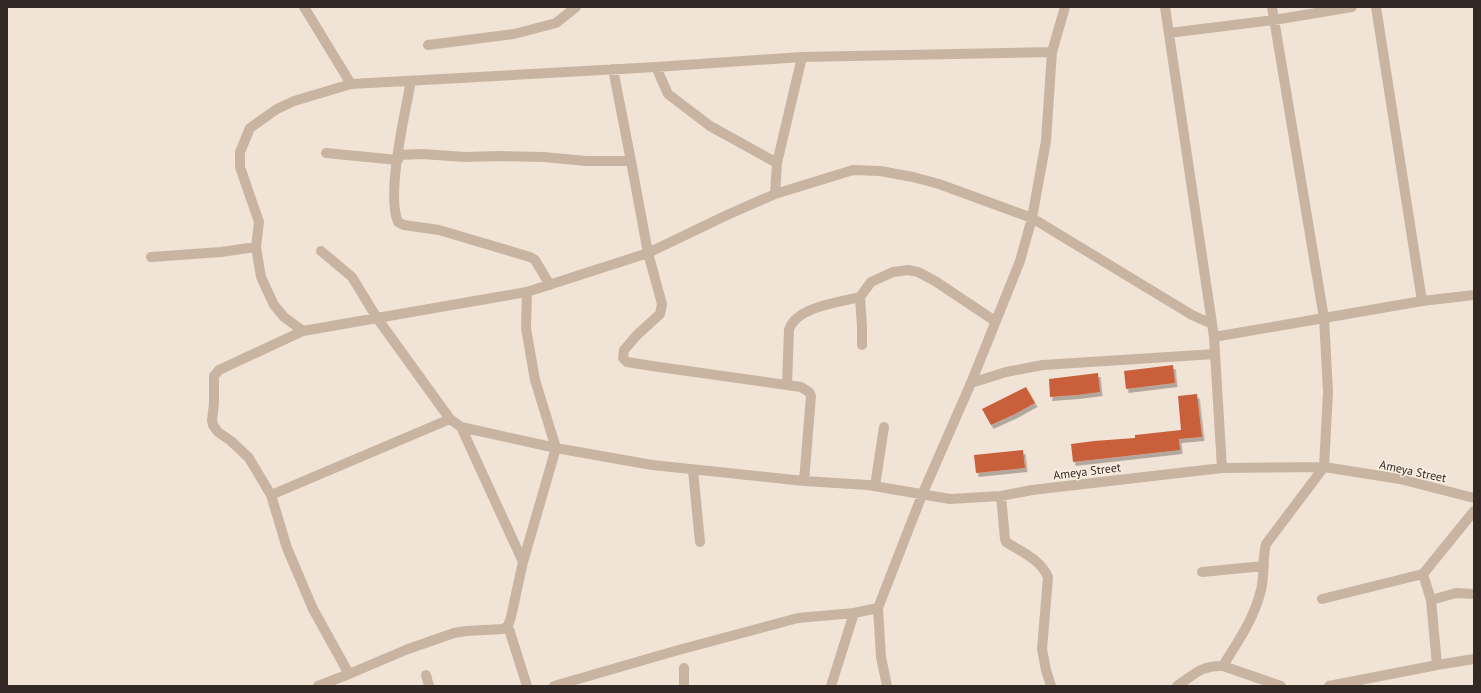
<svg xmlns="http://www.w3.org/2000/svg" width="1481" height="693" font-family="'PT Sans',sans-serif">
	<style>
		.building { fill: #c9603b; filter: url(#shadow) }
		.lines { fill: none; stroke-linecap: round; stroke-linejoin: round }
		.minor { stroke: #c9b4a2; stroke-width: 10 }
		.labels { text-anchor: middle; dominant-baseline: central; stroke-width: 3; stroke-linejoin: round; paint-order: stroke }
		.street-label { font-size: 12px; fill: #332924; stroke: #f9efe2 }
	</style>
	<defs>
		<filter id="shadow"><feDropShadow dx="2.5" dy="4" stdDeviation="0" flood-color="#0004"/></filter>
	</defs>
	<rect width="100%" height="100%" fill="#f1e4d6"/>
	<path class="building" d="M1173,365L1175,383L1126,389L1124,371Z
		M1098,373L1100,392L1077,395L1050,397L1049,379Z
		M1026,387L1035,403L1015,414L991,425L982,409Z
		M1197,394L1202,437L1179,439L1180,450L1073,462L1071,444L1094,441L1135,438V435L1181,430L1178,396Z
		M1023,450L1025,468L976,473L974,455Z"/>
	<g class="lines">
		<path class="minor" d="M304,7L351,84L656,67L802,57L1052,52
			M1165,7L1214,337L1222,468
			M1376,7L1422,301
			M1169,33L1274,20L1352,7
			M428,45L514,34L556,23L576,7
			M656,67L668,94L710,126L777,163
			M613,69L631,161L648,253L662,304L660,314L637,335L624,350L623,358L627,362L652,366L801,387L809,392L811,396L804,481
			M411,81C405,113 386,195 398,222L404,225L439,230L530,257L535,260L550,285
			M326,153L398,160
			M398,155L422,154L465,157L498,156L544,157L586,161H631
			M775,194L777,163L802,57
			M321,251L352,277L377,318L303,331L219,370L214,376V403L212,420L213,425L218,432L231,441L249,458L271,495L287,548L313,609L349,674
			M151,257L221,252L256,247
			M860,297L862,327V345
			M1212,324L1192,315L1032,218L939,184L913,177L880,171L853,170L775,194L727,215L648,253L527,292L377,318L450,419L461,427L556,448L652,465L804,481L868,485L950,499L1001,496L1032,490L1222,468L1324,467L1400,479L1474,498
			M303,331L284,317L274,305L261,277L256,247L259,222L240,167V152L250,128L277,109L294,101L351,84
			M1214,337L1422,301L1474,295
			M971,383L1006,372L1043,365L1215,354
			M787,385L789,330C795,307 840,302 860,297L871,282L893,272L908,270L918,272L935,281L995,321
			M461,427L523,562
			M693,470L700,542
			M875,486L884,427
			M271,495L450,419
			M1001,496L1005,539L1006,542C1022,552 1041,560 1048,577L1042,649L1046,670L1051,686
			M1202,572L1264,566
			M1322,599L1423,574
			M1431,600L1456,593L1474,594
			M508,626L527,686
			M1437,665L1431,600L1423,574L1474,511
			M1223,666C1238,641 1254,619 1261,590C1265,575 1262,559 1266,544L1324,467L1328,392L1324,318L1272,7
			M684,668V686
			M426,675L429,686
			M318,686L349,674L408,649L454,633L466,631L503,629L508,626L511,617L523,562L556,448L535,380L526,328L527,292
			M554,686L675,651L798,618L854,613
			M831,686L854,613L878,608
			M887,686L881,657L878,608L922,495L971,383L1020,261L1032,218L1046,141L1052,52L1065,7
			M1177,686C1194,675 1201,665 1223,666L1281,686
			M1329,686L1437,665L1474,659"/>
	</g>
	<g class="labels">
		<g class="street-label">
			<text transform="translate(1087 471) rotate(-7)">Ameya Street</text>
			<text transform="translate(1413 471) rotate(12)">Ameya Street</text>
		</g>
	</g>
	<rect width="1481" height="693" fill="none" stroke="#332924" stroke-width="16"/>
</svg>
